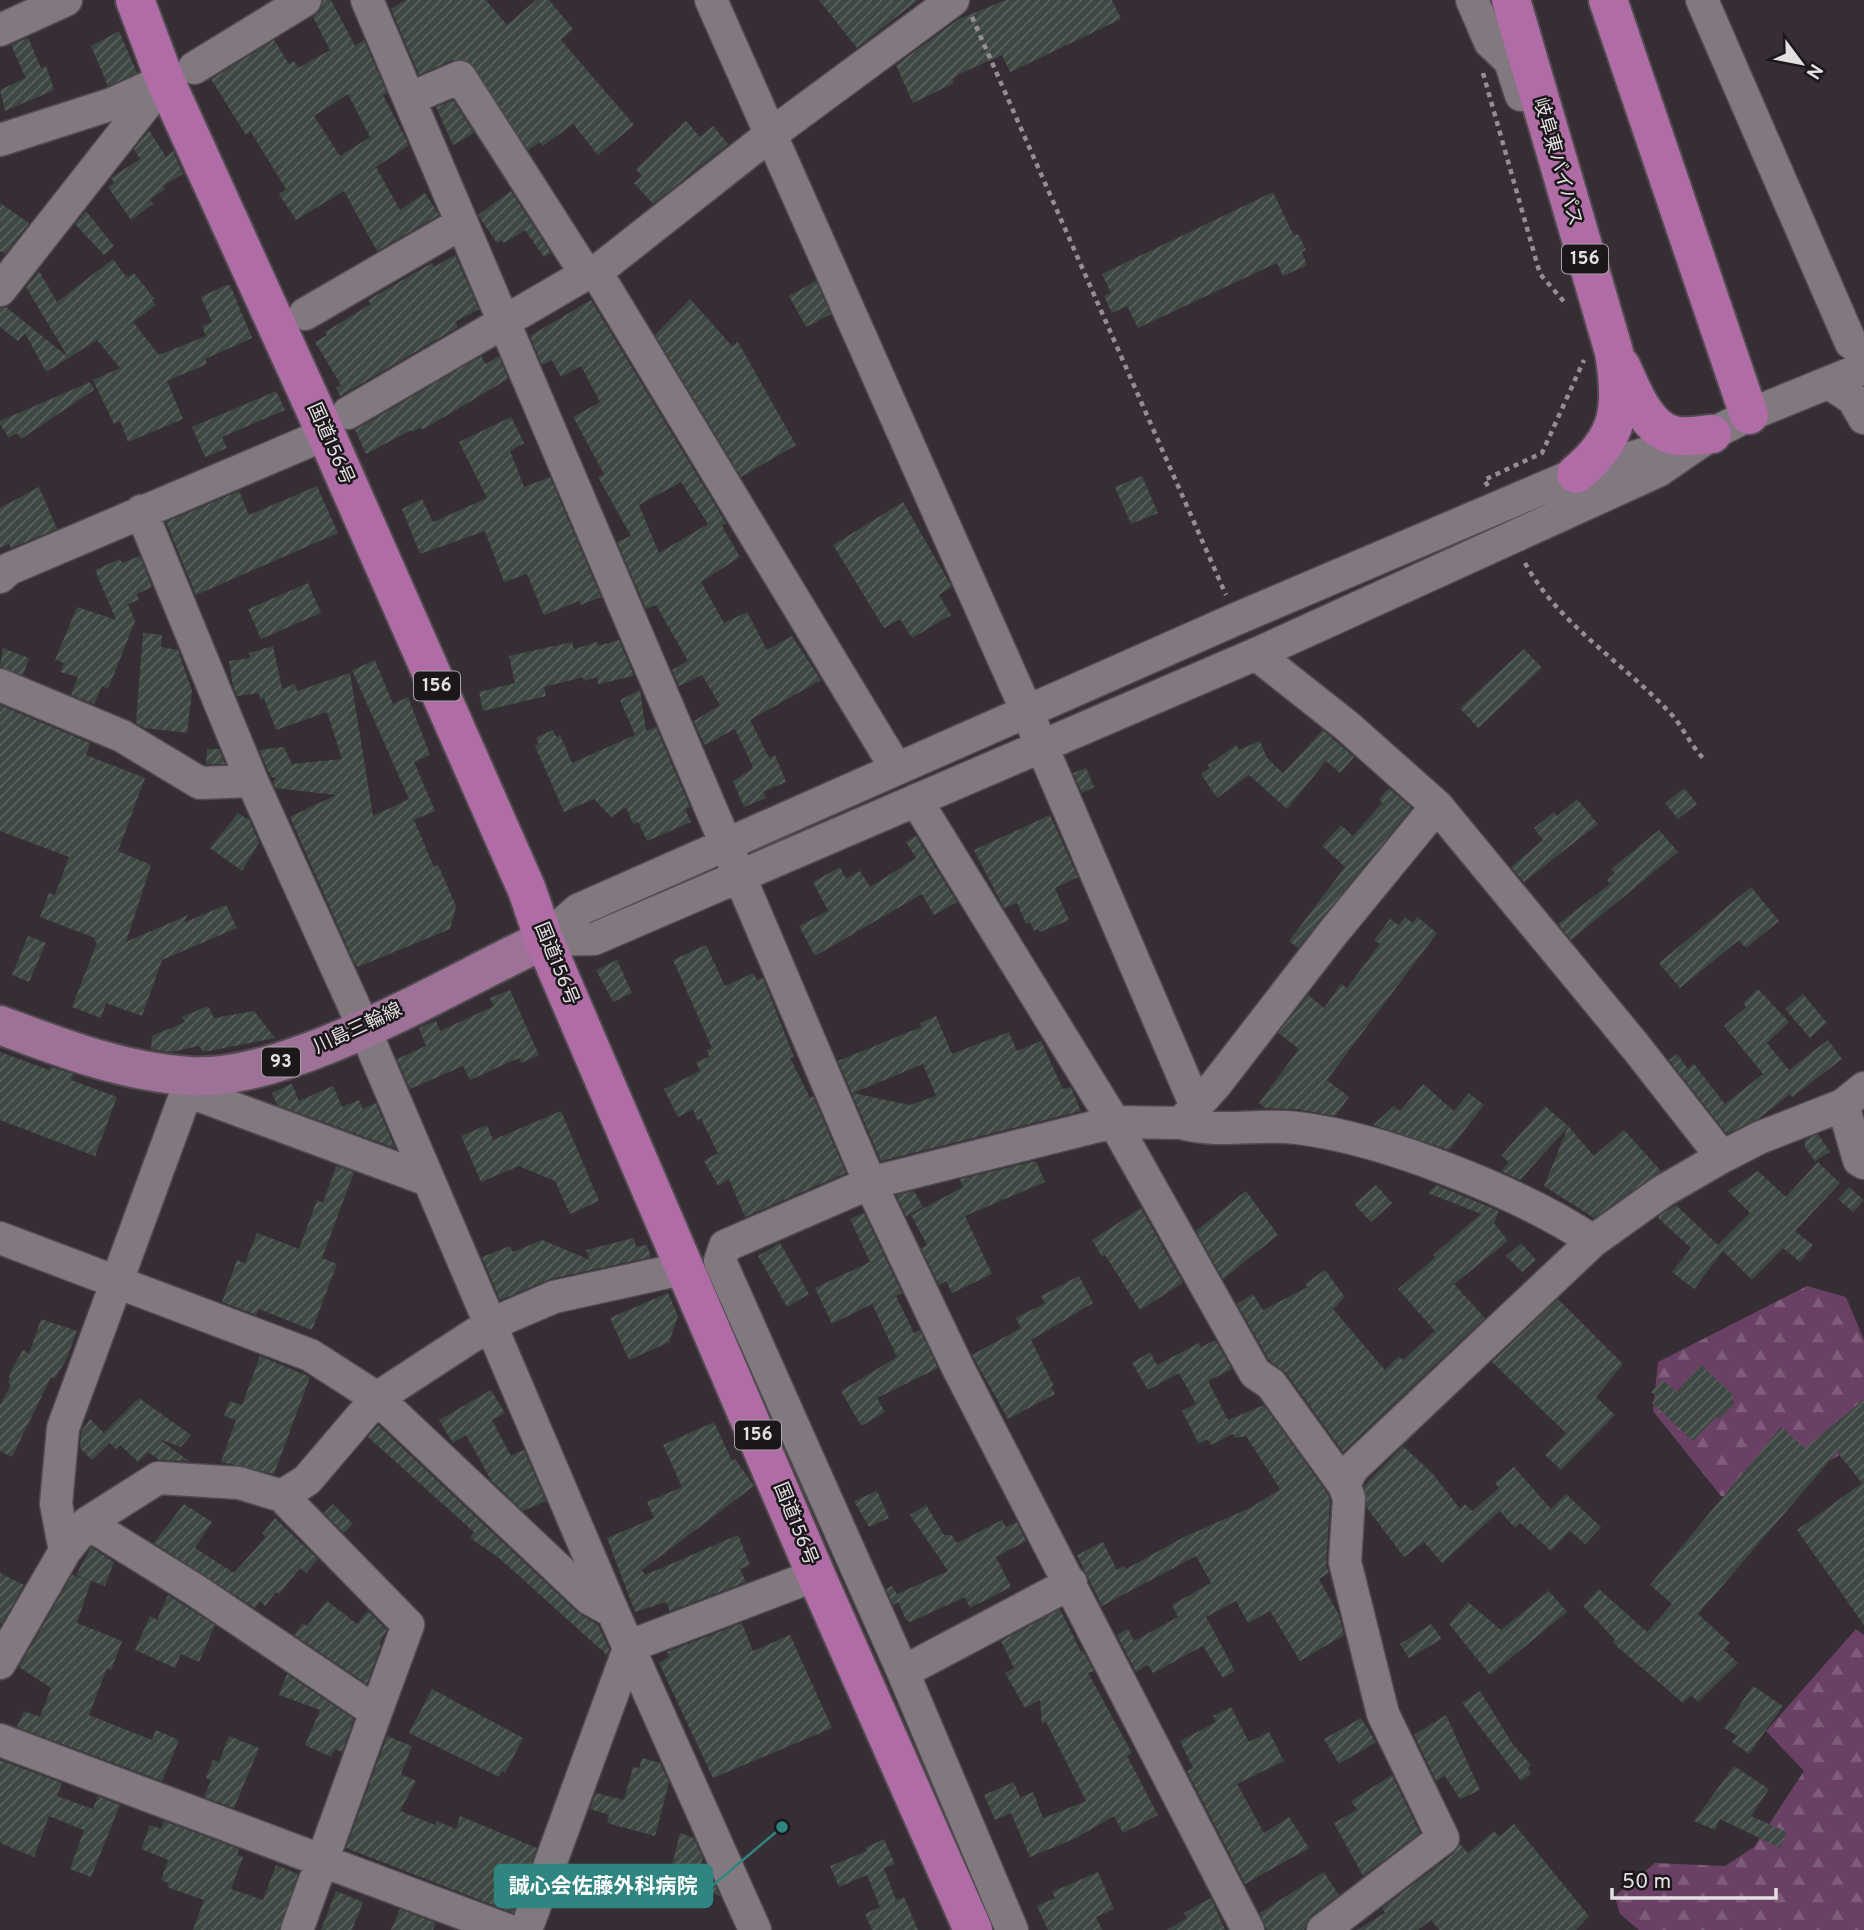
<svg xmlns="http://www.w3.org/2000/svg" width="1864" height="1930" font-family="Overpass,'Noto Sans JP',sans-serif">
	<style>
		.forest { fill: url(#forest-firs) }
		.building { fill: url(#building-hatch); fill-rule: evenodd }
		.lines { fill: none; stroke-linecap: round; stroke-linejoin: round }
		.minor-casing { stroke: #514a50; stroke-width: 35 }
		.major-casing { stroke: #514a50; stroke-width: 42 }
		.highway-casing { stroke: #514a50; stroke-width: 42 }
		.path { stroke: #958f94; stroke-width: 4.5; stroke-dasharray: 5 5; stroke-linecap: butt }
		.minor { stroke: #827880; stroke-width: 32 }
		.major { stroke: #9e7196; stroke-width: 38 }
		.highway { stroke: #b06da5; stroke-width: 38 }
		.labels { text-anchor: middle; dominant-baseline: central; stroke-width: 5; stroke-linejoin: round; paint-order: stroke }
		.shield { fill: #1b171a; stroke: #a8a3a7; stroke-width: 2 }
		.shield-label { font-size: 18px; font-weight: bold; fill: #e4dfe3 }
		.street-label { font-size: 19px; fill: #e4dfe3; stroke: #1b171a }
		.leader { fill: none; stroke: #2f8680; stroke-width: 2.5 }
		.callout-dot { fill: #2f8680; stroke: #1b171a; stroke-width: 2.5 }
		.callout { fill: #2f8680; stroke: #2f8680; stroke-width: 2.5 }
		.callout-label { font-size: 21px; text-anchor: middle; font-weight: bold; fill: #fff }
	</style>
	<defs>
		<pattern id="forest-firs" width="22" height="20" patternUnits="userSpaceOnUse" patternTransform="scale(1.75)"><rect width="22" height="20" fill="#6a4164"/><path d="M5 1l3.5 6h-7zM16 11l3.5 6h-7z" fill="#7f5c7a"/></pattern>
		<pattern id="building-hatch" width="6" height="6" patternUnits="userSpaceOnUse" patternTransform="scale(1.75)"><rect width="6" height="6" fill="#3e4843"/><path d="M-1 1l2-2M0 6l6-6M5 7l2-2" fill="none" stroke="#5a625e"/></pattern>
	</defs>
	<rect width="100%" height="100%" fill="#362e34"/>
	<path class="forest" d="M1807,1286L1846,1297L1864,1340V1442L1755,1501L1721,1496L1653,1411L1658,1362Z
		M1856,1629L1864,1635V1930H1639L1620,1914L1615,1896L1655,1863L1725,1866L1754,1847L1804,1771L1766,1731Z"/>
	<path class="building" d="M323,0H331L355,46L364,40L387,93L383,95L409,145L376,167L400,210L425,193L439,215L377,251L344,191L296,220L279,194L286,189L251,132L246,135L211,79L274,40L289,64L294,61L298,68L330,50L313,17L321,9ZM348,94L370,137L340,156L314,116Z
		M406,0H486L507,25L536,0H549L573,29L561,40L634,125L598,155L573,124L543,146L540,142L528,150L470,62L453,60L419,75L391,9Z
		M819,0H918L857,48Z
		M1006,0H1112L1121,19L1010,72L1002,55L959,74L953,79L954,83L913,103L896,65L959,19Z
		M119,31L137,73L108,86L91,46Z
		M28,38L41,68L46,66L54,90L5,111L0,90L26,78L11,45Z
		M453,100L474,133L453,145L436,107Z
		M686,121L700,137L713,126L728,144L653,204L634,183L642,176L636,169Z
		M149,130L166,157L173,151L183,174L163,186L165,189L150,199L153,204L131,220L108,187L114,183L111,178L140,159L134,149Z
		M511,191L551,253L544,257L525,230L504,243L502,240L497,243L478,215Z
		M1273,192L1294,236L1298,234L1306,250L1302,252L1307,265L1283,276L1277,263L1138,328L1127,306L1112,313L1104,296L1111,293L1102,274Z
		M0,203L29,223L5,254L0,251Z
		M86,211L114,246L104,255L75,224Z
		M455,255L479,309L455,322L458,327L340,396L336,388L341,385L315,342L327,335L325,332L371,304L368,300L432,263L434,267Z
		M113,259L127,278L134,273L154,298L152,300L156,305L133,322L159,355L206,336L202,326L212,322L201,297L224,286L230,285L252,338L205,359L207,364L167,381L183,419L128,442L120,421L114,424L93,380L120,368L97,340L46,372L25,333L18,341L0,327V308L6,307L68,357L26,287L39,271L57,302Z
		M816,281L831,314L806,327L789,296Z
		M690,299L732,346L738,342L796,445L741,477L655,335Z
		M591,300L726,523L722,526L740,557L701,582L724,623L747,612L767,650L792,636L821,680L750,720L769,758L775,755L786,782L763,792L766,798L744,807L733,781L752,769V765L735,729L705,745L698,731L694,721L720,705L702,675L679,686L672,670L688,661L656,605L646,609L617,542L631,536L598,477L604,474L573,417L600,402L581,366L561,377L552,360L542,365L530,336ZM681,482L708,524L659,553L639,505Z
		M481,356L486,364L499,356L508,379L422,430L421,427L412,432L411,430L366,454L355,430Z
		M90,382L94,390L21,439L17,433L9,438L0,424V421Z
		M276,391L285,410L222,437L227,448L205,457L192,427Z
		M511,417L524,443L510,451L524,487L550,477L601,597L581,605L579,601L544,615L527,574L504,582L485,531L420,554L402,509L422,499L433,522L487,498L459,442Z
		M1142,476L1158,513L1131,524L1115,487Z
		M317,486L338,533L196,595L166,522L239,491L249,515Z
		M39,487L57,529L11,548L9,544L0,548V508Z
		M903,502L952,587L939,595L951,615L912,638L900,619L884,628L833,545Z
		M140,556L152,587L137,594L139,600L128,604L135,621L108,689L102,686L94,704L71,695L78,677L60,672L64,663L55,660L77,607L116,620L95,570L120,559L122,563Z
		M308,583L321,613L261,639L248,609Z
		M143,633L162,635L161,647L178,650L192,691L187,733L145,728L136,723Z
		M619,640L634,676L598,684L597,677L584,681L583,677L544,687L546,696L483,711L479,692L515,683L509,656L572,642L574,649L597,642L598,646Z
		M273,646L282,689L295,684L297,691L350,673L373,816L409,799L352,670L375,660L393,704L408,697L430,755L414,762L435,811L414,820L434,867L438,865L456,906L450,929L358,967L354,962L290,817L336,795L275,788L273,782L276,778L271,777L259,750L284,747L292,764L342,759L327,712L276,730L264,698L260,699L259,693L237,696L233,686L229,661L250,658L249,653Z
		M3,648L29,658L23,675L0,667Z
		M1524,649L1542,668L1478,728L1460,708Z
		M640,690L646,731L656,727L690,807L685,809L691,822L647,841L638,822L633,824L626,807L611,817L594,799L564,812L535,746L539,744L536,738L553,730L556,737L560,735L572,763L635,735L620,700Z
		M0,705L90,743L86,755L145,778L118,851L151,865L126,942L188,915L183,923L226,905L237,928L162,960L142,1016L106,1003L101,1018L72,1007L97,942L94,941L95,938L40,917L49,893L55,895L69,857L0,831Z
		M1323,730L1354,757L1340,773L1326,761L1287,809L1249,775L1217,798L1201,774L1209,768L1208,765L1236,745L1239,750L1260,741L1267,758L1283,773Z
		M207,749H219L225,764H206Z
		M1086,768L1094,787L1082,793L1073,773Z
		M1389,788L1412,808L1298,948L1289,941L1345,867L1322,846L1341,825L1353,836L1382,803L1379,799Z
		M1684,788L1697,804L1678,819L1665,803Z
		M1577,799L1598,824L1524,882L1511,867L1543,840L1534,828L1554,812L1557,816Z
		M238,813L247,819L248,817L259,842L242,871L210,848Z
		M1050,815L1078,877L1055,888L1069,920L1040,932L1038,929L1034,931L1030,922L1026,924L1017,903L1004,908L974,850Z
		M1659,830L1678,852L1571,940L1558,924L1610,884L1607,880L1615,873L1611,869Z
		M916,836L957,902L934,915L922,894L815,956L799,926L828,911L813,882L840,867L846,879L860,871L870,887L916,858L906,842Z
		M1751,887L1779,921L1746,948L1739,940L1680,988L1659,963Z
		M1405,917L1413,923L1417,917L1437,933L1327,1080L1349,1097L1335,1116L1296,1109L1265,1108L1259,1103L1299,1049L1278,1033L1308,995L1324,1008L1341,984L1347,988L1380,944L1374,940L1390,919L1399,925Z
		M28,936L46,943L29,982L12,975Z
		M706,945L725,986L753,973L757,980L763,978L794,1057L790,1058L810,1098L813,1096L846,1173L745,1217L729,1179L718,1186L704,1161L718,1153L701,1119L697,1120L693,1109L678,1117L664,1089L700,1071L696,1062L709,1057L707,1050L712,1048L673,960Z
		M617,960L632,993L613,1002L596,970Z
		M1758,989L1789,1022L1767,1043L1789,1070L1828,1040L1842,1059L1792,1097L1790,1094L1758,1119L1727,1134L1669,1060L1677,1054L1688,1069L1694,1064L1725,1104L1763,1074L1724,1026L1746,1007L1743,1003Z
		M510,990L539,1055L521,1063L519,1058L470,1080L463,1066L410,1089L397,1059L426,1046L419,1028L436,1021L440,1031L494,1006L490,998Z
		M1803,994L1827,1023L1810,1038L1785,1009Z
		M208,1006L214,1018L254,1011L275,1038L203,1052L199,1046L171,1052L151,1049L152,1036L185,1022L182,1017Z
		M936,1016L952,1054L1009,1032L1017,1051L1041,1041L1063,1089L1071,1087L1081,1111L881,1161L838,1061L921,1027L920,1023ZM923,1064L936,1096L910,1105L853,1093Z
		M0,1052L49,1070L51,1067L74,1074L71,1080L117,1097L95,1156L0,1120Z
		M292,1084L299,1101L333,1086L342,1107L359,1100L363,1109L376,1103L395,1148L277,1105L272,1093Z
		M1423,1084L1454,1111L1469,1093L1484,1105L1449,1150L1373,1125L1394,1106L1400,1111Z
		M1545,1106L1568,1126L1594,1156L1624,1130L1661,1171L1594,1218L1544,1186L1568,1127L1520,1180L1501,1171L1509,1162L1501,1156Z
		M561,1111L599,1201L570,1214L555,1181L519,1166L481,1182L461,1136L487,1125L493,1140Z
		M1818,1134L1830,1152L1815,1161L1805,1147V1140Z
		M1036,1161L1045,1182L965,1216L992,1274L952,1293L946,1281L939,1285L921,1248L927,1245L911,1215L963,1187L960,1179Z
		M1818,1162L1840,1183L1795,1231L1813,1245L1800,1262L1783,1248L1752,1280L1723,1251L1694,1289L1672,1272L1691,1248L1658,1218L1660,1215L1676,1205L1718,1245L1750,1213L1728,1191L1758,1171L1786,1197Z
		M336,1166L354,1172L322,1258L337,1264L312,1330L259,1309L256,1315L222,1302L237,1260L245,1263L257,1233L299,1249L317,1200L323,1203Z
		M1376,1185L1392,1203L1371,1222L1354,1204Z
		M1436,1185L1499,1211L1494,1223L1508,1241L1454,1284L1485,1318L1343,1452L1286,1373L1269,1360L1237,1304L1253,1294L1263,1310L1308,1287L1305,1284L1325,1270L1345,1297L1333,1309L1385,1370L1399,1356L1403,1360L1435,1331L1398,1289L1435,1258L1433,1255L1481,1214L1428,1193Z
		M1849,1187L1864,1200L1853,1212L1838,1199Z
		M914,1191L923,1207L906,1216L896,1195Z
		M1246,1191L1278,1235L1223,1279L1196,1231Z
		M1141,1208L1183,1283L1140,1310L1105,1255L1102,1257L1092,1240Z
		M864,1213L902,1293L896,1296L914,1333L920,1330L938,1368L877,1398L885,1412L861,1426L841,1391L897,1357L872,1304L832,1324L815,1288L870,1262L850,1219Z
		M634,1238L636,1247L647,1245L651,1257L550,1279L500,1300L482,1257L510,1246L513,1252L542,1240L590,1260L586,1250Z
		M780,1243L809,1294L787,1307L758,1256Z
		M1521,1243L1536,1260L1522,1272L1506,1256Z
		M1079,1276L1093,1303L1031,1340L1054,1386L1051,1387L1055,1394L1008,1419L972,1355L1021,1328L1016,1318L1045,1303L1041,1296Z
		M668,1293L678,1316L669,1342L629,1360L610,1318Z
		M1558,1299L1623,1364L1596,1397L1615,1415L1561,1470L1545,1455L1566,1433L1492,1362Z
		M41,1319L77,1331L66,1360L54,1379L51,1377L12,1457L0,1451V1405L11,1385L8,1383L11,1371L23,1350L29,1354Z
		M1215,1340L1232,1369L1208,1381L1228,1420L1264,1405L1328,1494L1330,1501L1326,1565L1329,1573L1319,1579L1339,1615L1344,1635L1300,1661L1270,1611L1248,1623L1236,1601L1206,1617L1235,1671L1223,1678L1203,1646L1153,1673L1148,1665L1136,1672L1117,1635L1128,1629L1134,1641L1178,1617L1172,1605L1211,1583L1196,1556L1102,1606L1077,1555L1103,1542L1117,1570L1124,1566L1126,1569L1184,1537L1252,1507L1280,1489L1246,1436L1235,1438L1233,1434L1211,1445L1207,1439L1199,1444L1182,1411L1196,1404L1179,1373L1148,1390L1132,1363L1150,1352L1157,1365L1199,1343L1201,1347Z
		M260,1356L310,1377L274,1474L221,1462L236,1420L224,1416L230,1401L242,1405Z
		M1701,1365L1734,1396L1731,1399L1735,1403L1719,1419L1716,1417L1693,1441L1652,1403L1657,1397L1651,1392L1663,1380L1676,1392Z
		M491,1390L505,1413L492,1420L511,1456L524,1450L546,1501L523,1511L491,1480L466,1435L453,1443L439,1420Z
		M139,1398L191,1435L181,1447L159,1439L189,1461L159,1460L148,1452L138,1462L120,1445L116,1449L110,1443L92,1460L80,1448L81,1432L90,1419L104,1433Z
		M1864,1399V1625L1797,1530L1862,1483L1837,1452L1698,1614L1730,1643L1724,1650L1738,1663L1698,1702L1691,1695L1683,1703L1613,1643L1615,1640L1583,1606L1599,1589L1647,1632L1672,1604L1650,1585L1781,1427L1805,1448Z
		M714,1422L732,1461L735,1459L754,1486L642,1570L645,1575L738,1535L750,1565L740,1569L746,1582L670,1611L666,1602L635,1612L607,1538L654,1518L647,1502L682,1487L663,1445Z
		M378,1425L577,1612L598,1625L609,1649L607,1655L499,1558L470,1538L474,1532L368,1437Z
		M1403,1446L1433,1474L1460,1509L1465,1504L1472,1511L1499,1488L1495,1483L1514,1467L1551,1509L1566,1494L1601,1527L1585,1544L1570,1531L1551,1551L1520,1523L1515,1528L1500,1511L1442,1563L1424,1542L1404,1557L1367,1508L1364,1486Z
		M877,1491L889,1518L869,1527L854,1501Z
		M184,1504L212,1522L195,1548L234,1573L266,1537L262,1534L275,1518L318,1559L306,1573L300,1568L279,1594L276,1592L265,1606L260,1601L255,1608L154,1543Z
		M333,1504L353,1524L344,1533L324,1513Z
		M926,1505L944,1535H952L957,1543L1002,1520L1006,1527L1017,1522L1026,1541L996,1557L1011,1587L970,1608L965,1597L910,1622L906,1620L898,1602L893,1605L886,1589L892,1586L897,1594L948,1571L910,1515Z
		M91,1547L114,1562L105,1586L76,1575Z
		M0,1573L24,1585L2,1624L0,1623Z
		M72,1575L91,1581L77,1623L122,1641L111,1670L107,1668L89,1715L152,1740L156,1730L179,1740L162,1781L17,1727L24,1711L40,1717L51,1688L19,1667Z
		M1549,1591L1567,1612L1490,1675L1449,1624L1468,1602L1501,1630Z
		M168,1595L215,1625L199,1662L181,1654L175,1668L135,1650L150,1616L157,1620Z
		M327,1601L357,1624L368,1611L387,1630L379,1644L381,1645L367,1684L294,1635L303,1623L307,1626Z
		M1060,1609L1081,1652L1083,1651L1094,1671L1088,1673L1132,1753L1127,1756L1158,1815L1123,1833L1114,1816L1076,1838L1030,1857L1011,1813L995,1820L984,1795L1014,1782L1020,1798L1033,1792L1043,1818L1086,1801L1046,1722L1042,1724L1040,1700L1025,1708L1005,1673L1014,1668L1001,1641Z
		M742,1623L753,1651L790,1635L832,1728L713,1778L659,1663L669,1657L667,1652Z
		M1431,1624L1442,1639L1409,1658L1400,1644Z
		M287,1674L354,1719L342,1752L335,1749L331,1757L305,1745L320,1710L279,1695Z
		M1753,1686L1783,1706L1749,1754L1732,1742L1737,1736L1724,1728Z
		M432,1689L523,1738L505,1773L502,1771L499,1777L409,1733Z
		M1480,1691L1512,1743L1531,1765L1528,1768L1531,1774L1521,1781L1462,1703Z
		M1231,1707L1249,1742L1269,1732L1284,1761L1237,1784L1264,1833L1289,1817L1309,1848L1245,1884L1187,1771L1193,1768L1180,1741L1216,1722L1213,1716Z
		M1446,1715L1480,1790L1460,1799L1445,1776L1436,1781L1414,1735Z
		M1361,1718L1376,1742L1339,1764L1324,1739Z
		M229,1736L259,1748L234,1808L204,1797L211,1780L206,1778L213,1760L219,1762Z
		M387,1736L412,1746L401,1774L416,1781L400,1811L435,1825L436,1821L456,1829L460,1816L537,1848L513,1913L346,1848Z
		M642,1758L660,1763L669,1782L655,1836L607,1823L609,1815L590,1809L596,1793L624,1800L633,1767L639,1768Z
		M0,1760L62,1783L57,1796L93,1809L98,1796L120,1805L91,1877L70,1869L84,1830L49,1816L34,1857L0,1843Z
		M1734,1766L1769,1789L1751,1816L1787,1832L1780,1848L1720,1819L1715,1830L1694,1821Z
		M1392,1775L1420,1833L1363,1876L1334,1823L1357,1810L1351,1801Z
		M164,1821L239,1849L237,1855L243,1857L231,1889L263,1900L276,1865L298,1874L279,1930H193L204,1900L167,1887L169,1883L161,1880L168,1860L141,1849L150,1825L161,1829Z
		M1514,1824L1589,1916L1576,1930H1439L1431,1920L1418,1930H1357L1385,1913L1382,1908L1454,1853L1460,1844L1468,1853L1494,1831L1499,1837Z
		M680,1833L694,1838L703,1858L695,1880L671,1870Z
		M884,1839L895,1864L884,1868L896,1900L904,1897L918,1930H872L865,1914L880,1907L867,1875L839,1887L830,1866L867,1851L865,1848Z
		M709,1872L720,1896L703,1890Z
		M1098,1872L1114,1909L1096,1917L1102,1930H1048L1037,1906L1055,1898L1052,1892Z
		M1324,1872L1339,1895L1311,1916L1304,1930H1267L1260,1913Z
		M336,1891L363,1902L352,1930H321Z
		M1211,1898L1225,1930H1167L1187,1918L1184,1913Z
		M400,1909L436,1923L433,1930H391Z"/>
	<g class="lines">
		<defs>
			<path id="minor" d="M367,0L870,1183L959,1370L1248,1930
				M711,0L1028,714L1195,1104
				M1472,0L1490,42L1510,61L1521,95
				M1702,0L1851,343
				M0,30L66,0
				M194,68L305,0
				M411,98L460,77L586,274L596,272L770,135L953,0
				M0,140L112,104L160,82
				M596,272L896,768
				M0,290L165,80
				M305,314L462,223
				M1829,383L1853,399L1864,418
				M348,413L586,274
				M141,511L252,781L364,1028L613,1612L755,1930
				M0,577L9,569L326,434
				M1256,654L1347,726L1437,806L1635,1046L1722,1157
				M0,685L122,736L200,783L252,781
				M916,800L1114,1122L1255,1373L1271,1384L1344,1485L1349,1498L1345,1562L1383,1714L1443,1838L1323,1930
				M544,940L594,939L1256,654L1658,471L1712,434L1749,415L1864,368
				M544,940L578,910L1236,619L1576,474L1694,439
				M187,1091L428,1180
				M1843,1105L1859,1160L1864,1163
				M1181,1123C1223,1134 1256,1123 1297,1128C1383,1138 1521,1193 1593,1241
				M0,1238L310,1355L377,1398L590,1599L612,1611
				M1344,1485L1352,1469L1593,1241L1663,1191L1722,1157L1759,1138L1843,1105L1864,1088
				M282,1496L408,1625L376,1712
				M87,1523L195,1590L376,1712L297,1930
				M65,1551L56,1504L63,1428L192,1077
				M0,1663L65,1551L87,1523L158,1478L239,1483L282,1496L307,1480L377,1398L489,1325L554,1297L686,1268
				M903,1672L1071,1583
				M0,1740L507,1930
				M526,1930L630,1646L816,1575
				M1012,1930L903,1672L720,1261L725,1246L870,1183L1114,1122L1181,1123L1216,1084L1332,934L1437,806"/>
			<path id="major" d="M0,1025C62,1048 123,1072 189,1076C289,1083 451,983 544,940"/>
			<path id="highway" d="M135,0L165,80L326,434L527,890L544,940L816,1575L973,1930
				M1511,0L1614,352C1623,406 1621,437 1576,474
				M1608,0L1749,415
				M1621,366C1632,389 1645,428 1673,435C1685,438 1700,435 1712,434"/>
		</defs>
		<use href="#minor" class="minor-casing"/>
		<use href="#major" class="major-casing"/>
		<use href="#highway" class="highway-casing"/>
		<path class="path" d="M972,17L1226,595
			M1483,73L1540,274L1567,305
			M1488,486L1484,480L1542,453L1584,360
			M1525,563C1558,624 1624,663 1671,714C1684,728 1691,747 1706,761"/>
		<use href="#minor" class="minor"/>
		<use href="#major" class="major"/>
		<use href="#highway" class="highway"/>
	</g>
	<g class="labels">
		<g class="shield">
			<rect x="1562" y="244.5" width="46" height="29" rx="5"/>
			<rect x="414" y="671.5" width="46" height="29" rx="5"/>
			<rect x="262" y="1047.5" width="38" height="29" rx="5"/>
			<rect x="735" y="1420.5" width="46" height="29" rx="5"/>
		</g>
		<g class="shield-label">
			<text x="1585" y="259">156</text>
			<text x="437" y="686">156</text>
			<text x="281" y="1062">93</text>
			<text x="758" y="1435">156</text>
		</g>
		<g class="street-label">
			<text transform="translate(1557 162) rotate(74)">岐阜東バイパス</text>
			<text transform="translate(330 444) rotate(66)">国道156号</text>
			<text transform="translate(556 964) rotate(68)">国道156号</text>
			<text transform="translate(358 1029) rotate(-25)">川島三輪線</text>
			<text transform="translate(795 1524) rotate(68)">国道156号</text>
		</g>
	</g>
	<path class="leader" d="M782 1827L712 1886"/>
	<circle class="callout-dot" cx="782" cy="1827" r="7"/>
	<rect class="callout" x="495" y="1865" width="217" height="42" rx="7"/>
	<g class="callout-label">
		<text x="603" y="1893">誠心会佐藤外科病院</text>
	</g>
	<g transform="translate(1801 63) rotate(122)" stroke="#1b171a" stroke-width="5" paint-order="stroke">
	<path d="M0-5L12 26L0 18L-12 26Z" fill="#e4dfe3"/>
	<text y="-10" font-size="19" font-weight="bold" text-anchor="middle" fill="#e4dfe3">N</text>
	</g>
	<path d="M1612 1888v10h164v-10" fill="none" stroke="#e4dfe3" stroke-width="3.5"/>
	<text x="1622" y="1888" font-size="21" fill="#e4dfe3" stroke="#1b171a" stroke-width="5" paint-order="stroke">50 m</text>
</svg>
